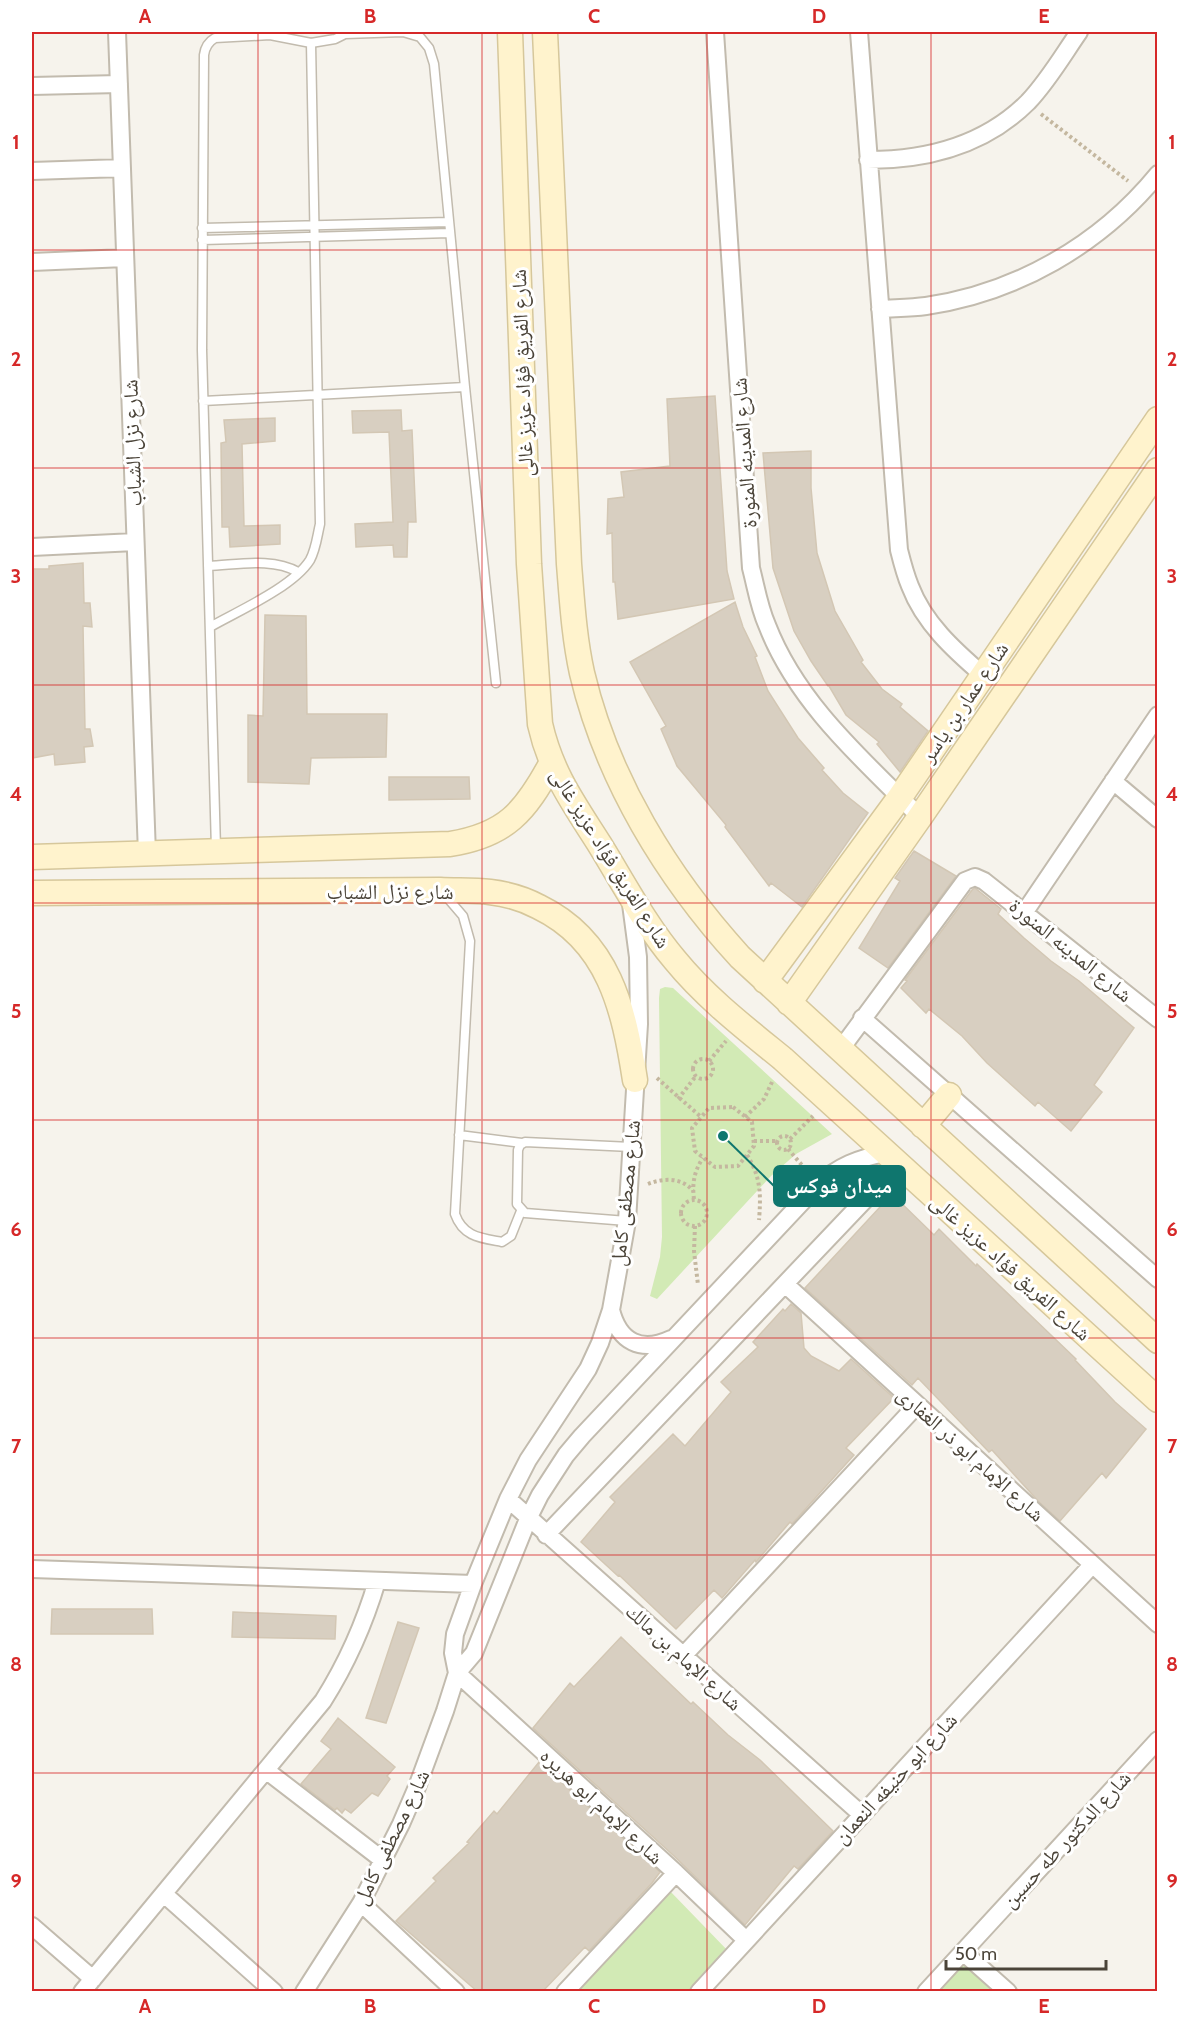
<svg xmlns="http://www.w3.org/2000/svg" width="1189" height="2023" font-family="Cabin,'Noto Naskh Arabic',sans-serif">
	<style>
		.green { fill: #d2eab5 }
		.building { fill: #d8cfc1; stroke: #d3c7b4; stroke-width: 1.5 }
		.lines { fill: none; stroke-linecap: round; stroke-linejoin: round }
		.lane-casing { stroke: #c2bbae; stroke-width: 11 }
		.street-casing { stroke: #c2bbae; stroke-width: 20 }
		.secondary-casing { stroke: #d6c79b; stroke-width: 27 }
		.path { stroke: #c4b79f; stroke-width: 4; stroke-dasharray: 3 3; stroke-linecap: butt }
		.lane { stroke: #fff; stroke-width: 8 }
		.street { stroke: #fff; stroke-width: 16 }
		.secondary { stroke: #fff3cd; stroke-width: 24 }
		.grid { fill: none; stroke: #d62828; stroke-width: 1.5; stroke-opacity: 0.55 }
		.labels { text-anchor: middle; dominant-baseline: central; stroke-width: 6; stroke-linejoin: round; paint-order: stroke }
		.street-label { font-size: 21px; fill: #4b4439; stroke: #fff }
		.leader { fill: none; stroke: #0f766e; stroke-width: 2 }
		.callout-dot { fill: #0f766e; stroke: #fff; stroke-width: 2 }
		.callout { fill: #0f766e; stroke: #0f766e; stroke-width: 2 }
		.callout-label { font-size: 22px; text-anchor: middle; font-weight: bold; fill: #fff }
		.neatline { fill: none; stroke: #d62828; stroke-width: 2 }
		.grid-label { font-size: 20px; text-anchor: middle; font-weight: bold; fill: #d62828 }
	</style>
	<rect width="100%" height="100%" fill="#f6f3ec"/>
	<path class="green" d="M665,987L673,988L832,1134L796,1154L771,1176L657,1299L650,1296L660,1257L662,1237L659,998L660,989Z
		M669,1890L730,1953L695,1991L574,1992Z
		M963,1952L1007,1992H926Z"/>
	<path class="building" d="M715,396L727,571L734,599L618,619L615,582H613L612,533L607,534L608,499L624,497L621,472L670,466L667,399Z
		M401,410L402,431L412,430L416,522H408L407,557H394L393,545L356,547L355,524L393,522L389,432L353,433L352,411Z
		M275,418V441L242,444L244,526L280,525V544L230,547L229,527H222L221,443L226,442L224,420Z
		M811,451V488L817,553L835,611L863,660L861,662L882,689L902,704L900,707L928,731L900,772L877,744L879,742L846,715L829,686H828L811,661L794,631L773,568L763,453Z
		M83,563L84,603H90L92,627L83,626L85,729H90L93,746L84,747L85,762L55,765L54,754L32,758V569H49V566Z
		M735,602L743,627L757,656L755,657L768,691L798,738L824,768L822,770L843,793L868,813L802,907L771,883L769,886L725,827L726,825L677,766L661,729L666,726L630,662Z
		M265,615L306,616L307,714H387L386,757L311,758L309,784L248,782V715L263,716Z
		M389,777H469L470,799L389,800Z
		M914,851L956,876L888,968L859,948L900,881L895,878Z
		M975,888L1001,909L998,914L1024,938L1051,961L1079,981L1134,1028L1094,1085L1102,1092L1071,1131L1038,1102L1035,1106L987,1063L962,1036L929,1009L926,1013L901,988L907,981L905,980L972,890Z
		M892,1194L934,1235L939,1229L976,1266L977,1264L1076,1359L1075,1360L1115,1402L1146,1429L1106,1478L1102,1473L1060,1521L1039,1502L992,1450L989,1452L918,1378L912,1385L805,1288Z
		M791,1304L801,1313L804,1348L811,1356L839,1371L851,1359L894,1398L846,1448L854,1455L792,1524L790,1522L756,1562L755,1560L722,1598L714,1590L676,1629L619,1575L618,1576L581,1542L615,1502L610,1497L673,1434L685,1446L731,1392L721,1382L758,1347L753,1342L783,1309L785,1311Z
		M52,1609H152L153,1634H51Z
		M233,1612L336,1616L335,1639L232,1637Z
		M398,1622L419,1628L386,1723L366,1718Z
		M621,1637L691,1704L693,1702L728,1735L760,1760L833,1831L798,1869L794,1866L745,1925L674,1856L533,1728L570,1683L574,1687Z
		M338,1718L395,1767L387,1776L390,1779L378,1796L372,1793L351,1813L345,1809L342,1813L337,1808L335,1810L301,1784L331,1749L321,1741Z
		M539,1762L660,1872L652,1883L589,1951L585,1947L542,1992H478L396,1921L436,1881L433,1878L469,1843L467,1842L494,1811L497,1814Z"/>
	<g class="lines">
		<defs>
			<path id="lane" d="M202,228L449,222
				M202,240L450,233
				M203,401L465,387
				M208,566C237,565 272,557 298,572
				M210,627C238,611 293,587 310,560C316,549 317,537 320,524L311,43
				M216,849L202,350L204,55C205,47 208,42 215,38L270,35L311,43L335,39L345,34L403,32L420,37L429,48L434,64L465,387L496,683
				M445,895L463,916L470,941L455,1214C463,1237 481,1238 502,1242L511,1236L521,1211
				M459,1135L522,1143
				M627,1221L525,1213L517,1204L518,1150L520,1145L525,1142L631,1147"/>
			<path id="street" d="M117,32L147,854
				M715,32L751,568C756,587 759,607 767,625C797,703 863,760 920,817
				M859,32L899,550C902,562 905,574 910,586C924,623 954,650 983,675
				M32,86L119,84
				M868,160C927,160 985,145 1028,102C1048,81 1063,55 1079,32
				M32,171L122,168
				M32,262L125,258
				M880,309C895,308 911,308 926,306C1016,293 1100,245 1158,174
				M32,547L135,542
				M1113,781L1158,819
				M1024,913L1158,715
				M862,1018L1158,1279
				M840,1050L965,881L975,877L984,881L1158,1019
				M785,1284L1158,1624
				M611,1310C619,1342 641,1353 671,1339
				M508,1499L861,1814
				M546,1535L899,1164
				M32,1569L473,1584
				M683,1656L917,1405
				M457,1673L474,1653L528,1519L540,1495L566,1455L582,1436L818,1185C838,1166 859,1158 886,1153
				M457,1673L676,1873L746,1940
				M267,1771L384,1861
				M164,1894L274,1992
				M361,1903L456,1992
				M32,1926L93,1979
				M963,1952L1008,1992
				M82,1992L323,1701C347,1663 364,1625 377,1581
				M304,1992L361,1903L401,1824L417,1787L445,1711L457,1673L453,1653L455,1634L473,1584L508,1499L528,1460L588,1369L600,1343L611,1310L627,1221L639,1024L638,957L631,904
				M565,1992L676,1873
				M699,1992L1092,1565
				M926,1992L1158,1740"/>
			<path id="secondary" d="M510,32L529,564L540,724C551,773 574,804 600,845C624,884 646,926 675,960C706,998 745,1028 783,1059L1158,1400
				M545,32L569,564C572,600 574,637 582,673C607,779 667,877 740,957L1158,1341
				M32,857L450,844C506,835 525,812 551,764
				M32,893L440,890C456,891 474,890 490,892C507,894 524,899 539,907C609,941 624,1009 635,1080
				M765,981L900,797L1158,419
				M789,1003L920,817L1158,470
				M923,1126L949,1095"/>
		</defs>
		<use href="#lane" class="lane-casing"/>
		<use href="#street" class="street-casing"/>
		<use href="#secondary" class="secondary-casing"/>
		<path class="path" d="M1041,114L1128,181
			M693 1069a10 10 0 1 1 20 0a10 10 0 1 1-20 0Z
			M709,1061L726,1041
			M657,1078L701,1117
			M678,1099L696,1076
			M733,1107L752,1122L754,1146L738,1166L715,1167L695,1151L692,1128L709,1108Z
			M745,1117L764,1099L773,1080
			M777 1143a7 7 0 1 1 14 0a7 7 0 1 1-14 0Z
			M790,1139L813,1116
			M754,1141H776
			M788,1149L807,1171
			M747,1155C761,1177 761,1195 759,1220
			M648,1184C663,1178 682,1177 693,1191
			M694,1199C692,1184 694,1171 703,1158
			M681 1213a13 13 0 1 1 26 0a13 13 0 1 1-26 0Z
			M695,1226L694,1251L698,1285"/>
		<use href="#lane" class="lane"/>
		<use href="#street" class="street"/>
		<use href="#secondary" class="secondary"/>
	</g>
	<path class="grid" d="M258,32V1992M482,32V1992M707,32V1992M931,32V1992M32,250H1158M32,468H1158M32,685H1158M32,903H1158M32,1120H1158M32,1338H1158M32,1555H1158M32,1773H1158"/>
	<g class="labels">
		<g class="street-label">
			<text transform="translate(522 373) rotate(-92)">شارع الفريق فؤاد عزيز غالى</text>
			<text transform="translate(132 443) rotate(-92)">شارع نزل الشباب</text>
			<text transform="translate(744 453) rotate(-94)">شارع المدينه المنورة</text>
			<text transform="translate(964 702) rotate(-56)">شارع عمار بن ياسر</text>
			<text transform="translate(611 858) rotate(58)">شارع الفريق فؤاد عزيز غالى</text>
			<text x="390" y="891">شارع نزل الشباب</text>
			<text transform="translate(1071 950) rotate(39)">شارع المدينه المنورة</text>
			<text transform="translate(625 1193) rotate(-84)">شارع مصطفى كامل</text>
			<text transform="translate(1011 1267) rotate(42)">شارع الفريق فؤاد عزيز غالى</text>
			<text transform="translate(971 1454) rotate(42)">شارع الإمام ابو ذر الغفارى</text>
			<text transform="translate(684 1657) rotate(42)">شارع الإمام بن مالك</text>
			<text transform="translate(895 1778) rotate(-47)">شارع ابو حنيفه النعمان</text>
			<text transform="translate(602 1806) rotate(43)">شارع الإمام ابو هريره</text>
			<text transform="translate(391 1837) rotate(-64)">شارع مصطفى كامل</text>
			<text transform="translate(1066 1839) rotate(-47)">شارع الدكتور طه حسين</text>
		</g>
	</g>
	<path class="leader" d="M723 1136L774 1186"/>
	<circle class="callout-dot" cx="723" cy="1136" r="6"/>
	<rect class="callout" x="774" y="1166" width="131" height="40" rx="6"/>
	<g class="callout-label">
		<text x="839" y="1193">ميدان فوكس</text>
	</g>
	<rect width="1189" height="2023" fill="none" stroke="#ffffff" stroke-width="66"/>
	<path d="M946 1960v9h160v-9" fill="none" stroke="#4b4439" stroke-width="3"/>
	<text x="955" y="1960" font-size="18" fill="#4b4439" stroke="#ffffff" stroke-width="4.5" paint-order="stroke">50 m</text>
	<rect x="33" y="33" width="1123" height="1957" class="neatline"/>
	<g class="grid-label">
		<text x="145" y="23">A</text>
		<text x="370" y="23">B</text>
		<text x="594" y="23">C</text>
		<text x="819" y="23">D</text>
		<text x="1044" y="23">E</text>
		<text x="16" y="149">1</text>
		<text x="1172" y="149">1</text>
		<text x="16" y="366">2</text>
		<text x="1172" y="366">2</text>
		<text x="16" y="583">3</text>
		<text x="1172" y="583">3</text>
		<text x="16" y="801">4</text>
		<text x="1172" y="801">4</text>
		<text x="16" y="1018">5</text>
		<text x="1172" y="1018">5</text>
		<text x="16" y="1236">6</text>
		<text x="1172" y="1236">6</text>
		<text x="16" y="1453">7</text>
		<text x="1172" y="1453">7</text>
		<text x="16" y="1671">8</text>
		<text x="1172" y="1671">8</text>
		<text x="16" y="1888">9</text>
		<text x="1172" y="1888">9</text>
		<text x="145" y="2013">A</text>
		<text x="370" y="2013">B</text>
		<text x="594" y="2013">C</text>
		<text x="819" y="2013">D</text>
		<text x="1044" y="2013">E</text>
	</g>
</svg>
